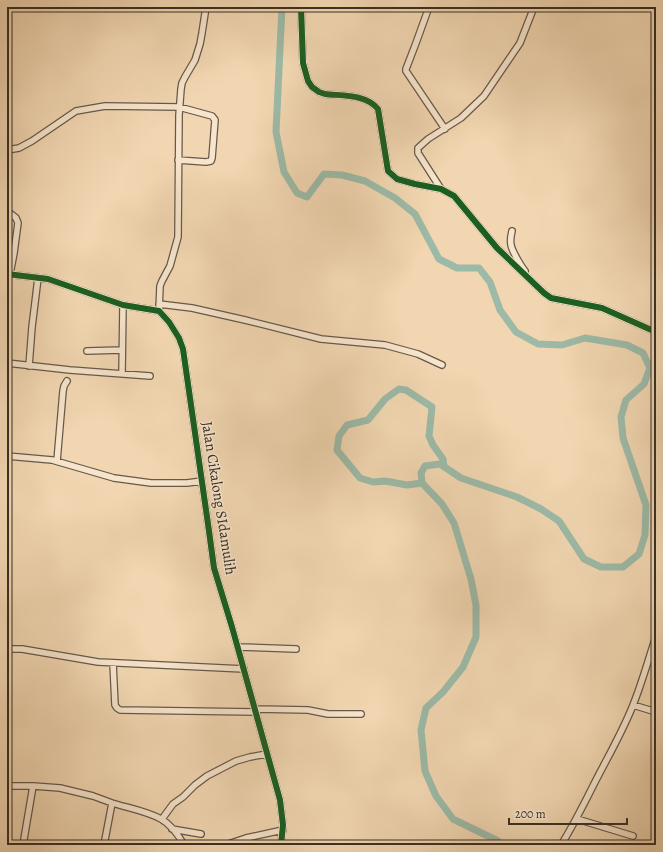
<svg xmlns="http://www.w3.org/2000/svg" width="663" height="852" font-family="Alegreya,serif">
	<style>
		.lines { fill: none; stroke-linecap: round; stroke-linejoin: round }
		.river { stroke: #9cbaa7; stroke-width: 7 }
		.minor-casing { stroke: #675948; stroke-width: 8 }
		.minor { stroke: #f6e4cc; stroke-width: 5.5 }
		.cycleway-casing { stroke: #f6e4cc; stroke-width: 8 }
		.cycleway { stroke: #1b5e20; stroke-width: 6 }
		.labels { text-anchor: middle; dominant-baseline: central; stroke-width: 3; stroke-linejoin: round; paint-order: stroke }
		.street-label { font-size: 15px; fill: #392f25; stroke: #f6e4cc }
	</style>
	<rect width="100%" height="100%" fill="#f1d6b1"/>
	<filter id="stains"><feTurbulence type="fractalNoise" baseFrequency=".005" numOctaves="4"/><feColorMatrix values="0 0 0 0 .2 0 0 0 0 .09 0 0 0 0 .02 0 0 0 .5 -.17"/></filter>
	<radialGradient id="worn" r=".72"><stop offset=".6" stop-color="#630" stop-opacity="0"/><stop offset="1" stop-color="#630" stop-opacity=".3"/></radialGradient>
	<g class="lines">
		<path class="river" d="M282,7L276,132L284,172L297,193L307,197L324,174L342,175L365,181L395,198L415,214L439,259L457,268H479L490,282L500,310L516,332L538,344L562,345L585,338L627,345L643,353L650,368L644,384L626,400L621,417L623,438L646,505L645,535L639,554L623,567H601L584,559L559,521L541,509L517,497L461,478L440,464L425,466L421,473L422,483L442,504L454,523L471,579L476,605V637L463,667L443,692L426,708L421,730L425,771L436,796L453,819L498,841L500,845
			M422,483L407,485L385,481L373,482L360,478L337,450L339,436L347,425L368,420L385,399L399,389L406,390L432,407L429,436L433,445L443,459L444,466"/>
		<defs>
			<path id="minor" d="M301,7L303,63L308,81L312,87L319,92L325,94C343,96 366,94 378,109L388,171L397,179L415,184L441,189L454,196L497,248L544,293L551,298L602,308L656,332
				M429,7L416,43L406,69V71L445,129
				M7,150L19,148L32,141L76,111L105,106L179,107L212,116L215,120L212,158L211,161L206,162L178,160
				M441,189L418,153V148L428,139L461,118L484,96L520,43L534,7
				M7,211L16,218L18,223L14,253L10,274
				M512,231C511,235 510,240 511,245C512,251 521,266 525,271
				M7,274L48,279L123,305L159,311L169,322L179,338L183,349L209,531L214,568L232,627L280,800L283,825L281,845
				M159,304L192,308L245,320L321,339L385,345L418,354L442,365
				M159,311L160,286L162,281L170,266L178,237L179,115L181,89L182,83L185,77L195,60L200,44L202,33L206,7
				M87,351L122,350
				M7,363L70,370L150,376
				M29,366L32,327L38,278
				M122,374L123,305
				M7,456L52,460L114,478L151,483H187L202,481
				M57,461L63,391L64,386L67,381
				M238,647L296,649
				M7,649H22L98,662L244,669
				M113,663L115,705L117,708L120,710L256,712
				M633,705L656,712
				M255,709L308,710L328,714H361
				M7,786H33L23,845
				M33,786L60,788L93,796L112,803
				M162,819L173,804L183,797L195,785L207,776L236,761L250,757L267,754
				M577,819L633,836
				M172,829L201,834
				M104,845L112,803C128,808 146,811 161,819C170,824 179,836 184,845
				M225,845L246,838L283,830
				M561,845C573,826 583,806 593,786C607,758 624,730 635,700C643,679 649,658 656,636"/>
		</defs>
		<use href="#minor" class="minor-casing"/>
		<use href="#minor" class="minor"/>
		<defs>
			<path id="cycleway" d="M301,7L303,63L308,81L312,87L319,92L325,94C343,96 366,94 378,109L388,171L397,179L415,184L441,189L454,196L497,248L544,293L551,298L602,308L656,332
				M7,274L48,279L123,305L159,311L169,322L179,338L183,349L209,531L214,568L232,627L280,800L283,825L281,845"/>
		</defs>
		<use href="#cycleway" class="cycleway-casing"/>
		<use href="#cycleway" class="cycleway"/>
	</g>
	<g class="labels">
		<g class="street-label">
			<text transform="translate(219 498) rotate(81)">Jalan Cikalong SIdamulih</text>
		</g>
	</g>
	<rect width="663" height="852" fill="none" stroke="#f1d6b1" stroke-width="24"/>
	<rect x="8" y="8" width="647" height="836" fill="none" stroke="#392f25" stroke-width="2"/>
	<rect x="12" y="12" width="639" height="828" fill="none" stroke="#392f25"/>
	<path d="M509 818v6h118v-6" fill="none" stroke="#392f25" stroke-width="2"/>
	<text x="515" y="818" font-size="12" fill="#392f25" stroke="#f6e4cc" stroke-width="3" paint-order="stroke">200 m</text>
	<rect width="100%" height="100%" filter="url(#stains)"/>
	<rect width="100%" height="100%" fill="url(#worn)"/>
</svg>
